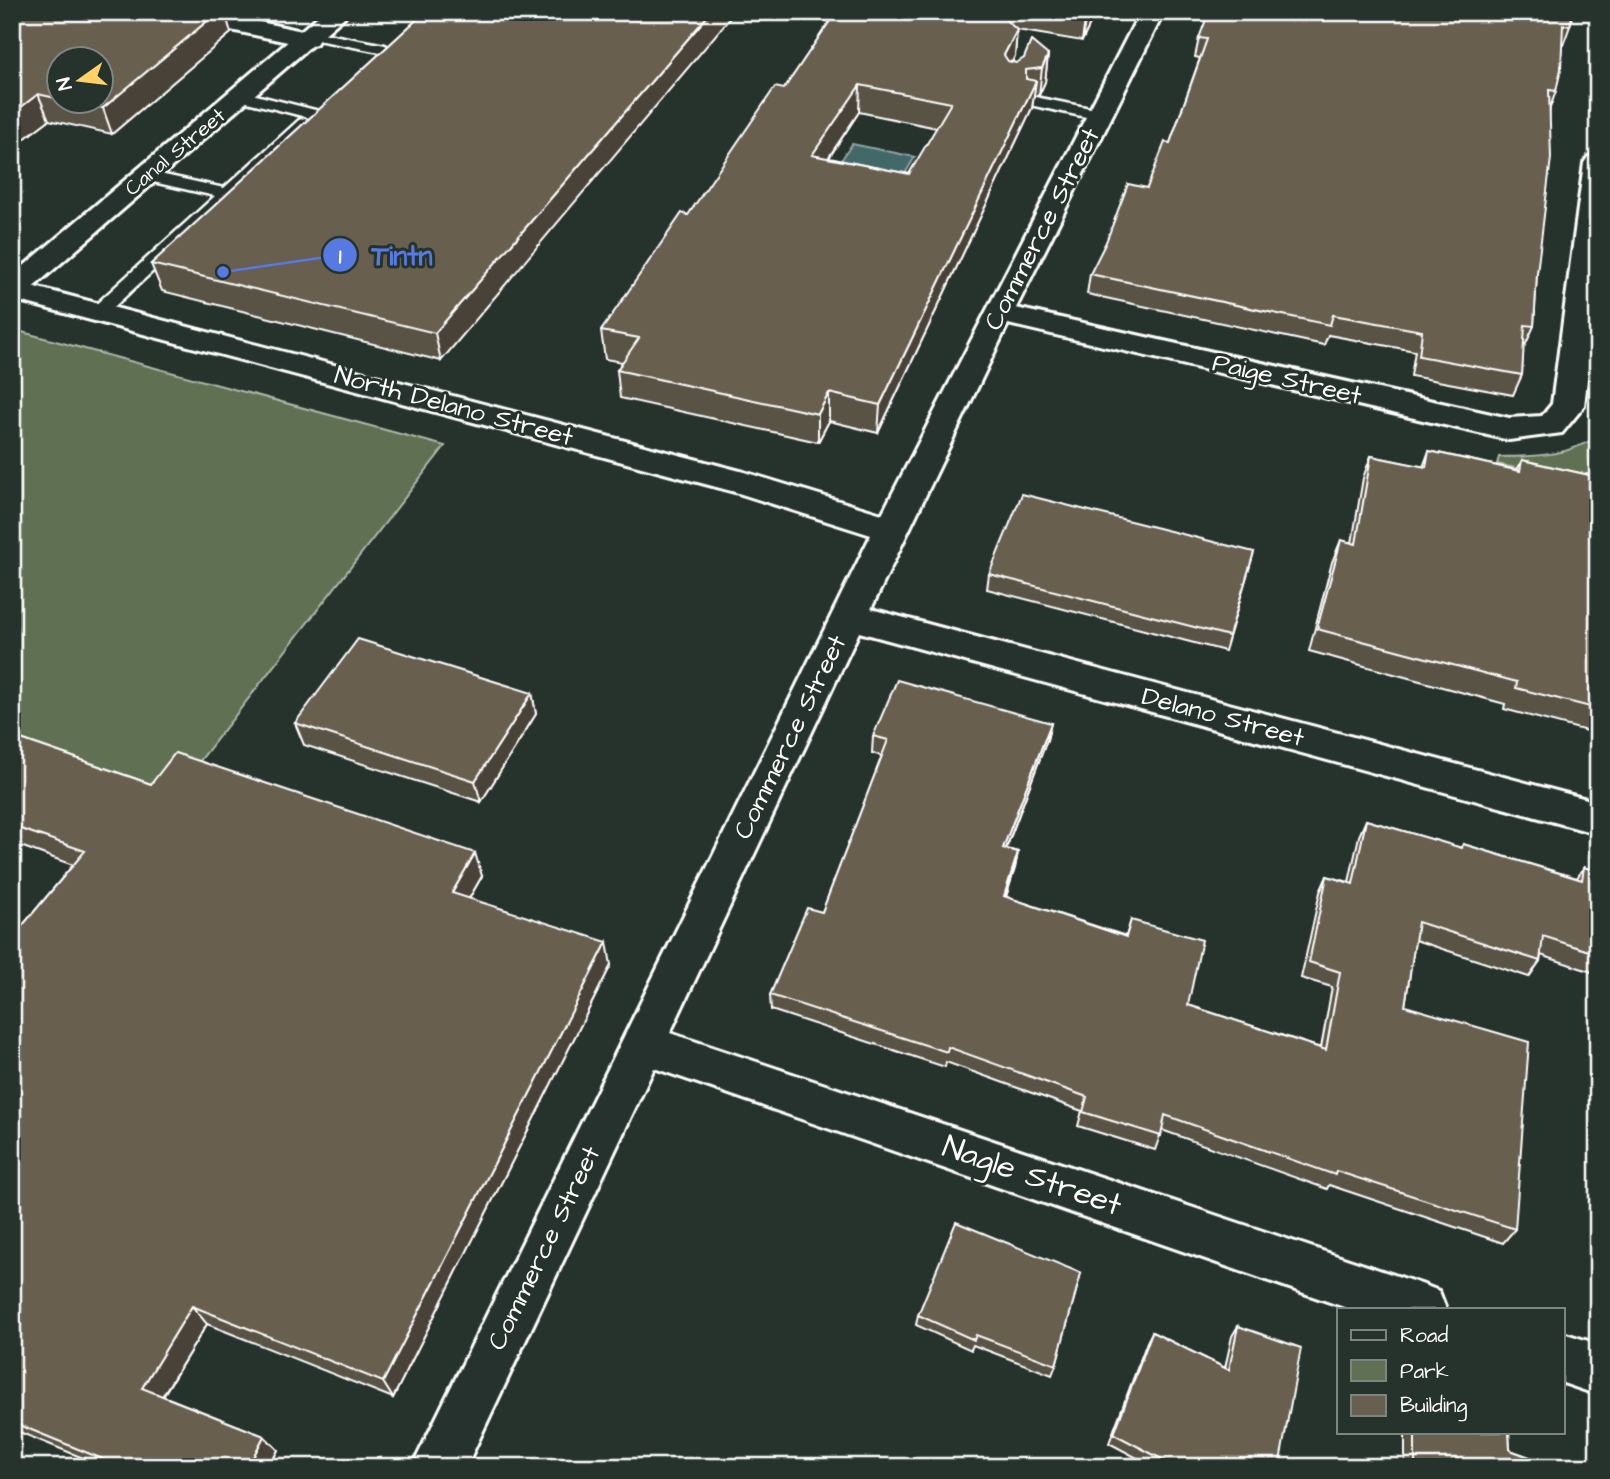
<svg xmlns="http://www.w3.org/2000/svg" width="1610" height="1479" font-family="'Architects Daughter',sans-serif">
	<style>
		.green { fill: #607153; stroke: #b0b8a9; stroke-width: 2 }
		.water { fill: #436867; stroke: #8ea4a4; stroke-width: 2 }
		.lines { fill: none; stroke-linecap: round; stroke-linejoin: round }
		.service-casing { stroke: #fff; stroke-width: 5 }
		.minor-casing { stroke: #fff; stroke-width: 6 }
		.tertiary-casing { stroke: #fff; stroke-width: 6 }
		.service { fill: #26332d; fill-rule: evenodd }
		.minor { fill: #26332d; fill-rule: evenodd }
		.tertiary { fill: #26332d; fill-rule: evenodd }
		.wall { fill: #595245; stroke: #fff; stroke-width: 2; fill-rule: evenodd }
		.shaded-wall { fill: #484238; stroke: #fff; stroke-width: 2 }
		.building { fill: #675f50; stroke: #fff; stroke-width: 2; fill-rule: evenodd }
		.labels { text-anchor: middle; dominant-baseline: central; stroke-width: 6; stroke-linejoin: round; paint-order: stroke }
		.far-street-label { font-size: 21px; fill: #fff; stroke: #26332d }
		.street-label { font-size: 26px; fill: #fff; stroke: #26332d }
		.near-street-label { font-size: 32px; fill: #fff; stroke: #26332d }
		.leader { fill: none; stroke: #567ae2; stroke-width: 2.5 }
		.callout-dot { fill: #567ae2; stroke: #26332d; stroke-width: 2.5 }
		.mark-label { font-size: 21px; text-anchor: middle; font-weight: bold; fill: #fff }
		.callout-label { font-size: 28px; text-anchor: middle; font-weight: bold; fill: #567ae2; stroke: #26332d; stroke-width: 6; stroke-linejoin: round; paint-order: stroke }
	</style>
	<rect width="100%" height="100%" fill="#26332d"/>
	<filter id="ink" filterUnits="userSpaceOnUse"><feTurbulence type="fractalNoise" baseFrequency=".0143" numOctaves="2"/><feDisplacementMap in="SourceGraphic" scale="14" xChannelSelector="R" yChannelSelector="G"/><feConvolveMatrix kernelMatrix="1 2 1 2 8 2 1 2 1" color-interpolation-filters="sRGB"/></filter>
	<g filter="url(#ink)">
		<path class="green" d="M22,332L445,446L164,807L12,754V341Z
			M1598,436V486L1497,464L1499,457C1536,456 1566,457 1598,436Z"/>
		<path class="water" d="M852,144L915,157L895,190L830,177Z"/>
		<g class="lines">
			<defs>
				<path id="service" d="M312,31L385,45L392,49L385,53L307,38L305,35Z
					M240,91L319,111L322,114L314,119L235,99V93Z
					M1030,96L1100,110L1108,115L1100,120L1025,104V98Z
					M305,118L313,123L311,126L104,316H92L89,312L92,308L215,196L140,179V173L146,171L224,188L299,120Z"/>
				<path id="minor" d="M166,12H214L316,34L319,39L316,44L307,46L178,19L169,17Z
					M1140,12H1164L1016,308L1509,418L1542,416L1552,404L1584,163L1588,157L1598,155V285L1584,406L1562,433L1509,440L1008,324L871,609L1598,802V834L859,632L670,1033L1421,1284L1439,1291L1446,1309H1350L654,1068L466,1467H412L871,535L735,492L12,299V281L744,472L882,514Z
					M1563,1333L1598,1344V1395L1563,1383Z"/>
				<path id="tertiary" d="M323,12H350L22,297L12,300V276Z"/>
			</defs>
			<use href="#service" class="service-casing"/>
			<use href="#minor" class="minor-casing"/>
			<use href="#tertiary" class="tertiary-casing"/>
			<use href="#service" class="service"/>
			<use href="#minor" class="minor"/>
			<use href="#tertiary" class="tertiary"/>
		</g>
		<path class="wall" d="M12,12L231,33L112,134L49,120L12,148ZM60,60L102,102H60Z
			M227,12H255L250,17Z
			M425,12L441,361L162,291L151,264Z
			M836,12H1096L1082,41L1017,30L1015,56L1012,62L1016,63L1048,55L1045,82L1039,95L1034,96L1032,108L878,433L829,421L818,442L620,398L617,370L622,362L605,359L601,331L784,89ZM859,112L937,128L909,174L829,158Z
			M1573,12L1570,26L1563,45H1562L1556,91L1550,108L1537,273L1534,326L1525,346H1523L1522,375L1513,395L1411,376L1415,351L1328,335L1324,345L1087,294L1090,274L1147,188L1170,143L1200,58L1195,57L1199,38Z
			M1429,451L1517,470L1522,460L1598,477V734L1504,709L1505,704L1309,651L1332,562L1341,540L1352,543L1363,478L1371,456L1423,467Z
			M1254,552L1225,651L987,589L989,574Z
			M532,693L536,714L481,802L304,745L295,723Z
			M1051,723L1047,740L1006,849L1018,852L1015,868L1006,897L1126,936L1131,920L1188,1005L1321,1048L1332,987L1301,978L1320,892L1327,876L1349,882L1359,836L1366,820L1461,848L1463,844L1577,878L1584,867L1598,872V974L1541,955L1540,961L1529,977L1415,940L1405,1006L1515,1229L1503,1243L1329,1185L1327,1189L1162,1130L1155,1150L1078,1126L1082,1111L946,1062L945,1067L771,1010L770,995L822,912L882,756L872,753L873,736Z
			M12,736L151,784L482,876L469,899L611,965L393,1398L207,1324L163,1396L264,1436L278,1450L269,1467H105L12,1429V938L73,865L12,843Z
			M1081,1273L1056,1365L1052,1375L973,1345L971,1350L916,1325L918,1315Z
			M1238,1326L1279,1467H1154L1109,1443L1147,1342L1152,1332L1225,1368L1232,1336Z
			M1405,1432H1509L1510,1450L1557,1467H1405Z"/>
		<path class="shaded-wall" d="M218,12H225L231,33L112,134L103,108Z
			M249,12H255L250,17Z
			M711,12H735L441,361L435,333Z
			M1087,12H1096L1082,41L1086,14Z
			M1017,30L1015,56L1002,82L1004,55Z
			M1048,55L1045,82L1039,95L1042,68Z
			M1036,81L1032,108L878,433L880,405Z
			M860,85L859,112L812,182V155Z
			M38,94L49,120L12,148V114Z
			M829,393V421L818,442V414Z
			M532,693L536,714L481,802L475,781Z
			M1051,723L1047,740L1000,864L1003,848Z
			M1018,852L1015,868L1001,912L1004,896Z
			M475,853L482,876L459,916L452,893Z
			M607,942L611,965L393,1398L383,1382Z
			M192,1306L207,1324L158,1403L142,1388Z
			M264,1436L278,1450L269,1467H248Z"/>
		<path class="building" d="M12,12H218L103,108L72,102H102V60H60V99L38,94L12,114Z
			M425,12H711L435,333L151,264Z
			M836,12H997L1017,30L1004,55L1008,61L1016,63L1024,58L1031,41L1048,55L1042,68L1026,70V79L1036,81L880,405L829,393L818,414L617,370L639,338L601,331L682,213L688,215L775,87L784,89ZM860,85L951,103L909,174L812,155Z
			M1209,12H1573L1570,26L1563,25L1561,69L1556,91L1549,90L1551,158L1537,273L1534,326L1525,325L1522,375L1419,356L1422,331L1333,315L1330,325L1090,274L1106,242L1128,184L1147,188L1165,142L1170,143L1207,39L1199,38Z
			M1429,451L1520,471L1522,460L1598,477V709L1516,688L1517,682L1317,629L1341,540L1356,544L1371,456L1426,467Z
			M1022,494L1254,552L1229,636L989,574Z
			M358,639L532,693L475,781L295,723Z
			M897,680L1051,723L1003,848L1018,852L1004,896L1126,937L1131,920L1202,940L1188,1005L1326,1050L1340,972L1309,962L1327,876L1353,884L1366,820L1462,848L1463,844L1582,880L1584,867L1598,872V954L1543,936L1540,961L1418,922L1405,1006L1529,1042L1515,1229L1336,1171L1335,1175L1165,1115L1161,1136L1083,1112L1087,1097L948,1047L947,1052L770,995L807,908L822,912L888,740L873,736Z
			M12,736L151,784L175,753L475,853L452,893L607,942L383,1382L192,1306L142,1388L264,1436L248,1467H122L12,1422V938L85,851L12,826Z
			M956,1222L1081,1273L1056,1365L976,1335L974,1340L918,1315Z
			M1238,1326L1301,1348L1279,1467H1189L1176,1462L1175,1466L1114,1434L1152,1332L1229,1370Z
			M1415,1432H1509L1510,1450L1557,1467H1415Z"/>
	</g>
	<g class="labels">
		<g class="far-street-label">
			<text transform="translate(175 152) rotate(-40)">Canal Street</text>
		</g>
		<g class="street-label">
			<text transform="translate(1042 229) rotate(-63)">Commerce Street</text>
			<text transform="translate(1287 379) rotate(13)">Paige Street</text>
			<text transform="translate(454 406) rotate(15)">North Delano Street</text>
			<text transform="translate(1223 717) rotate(15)">Delano Street</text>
			<text transform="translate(790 737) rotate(-64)">Commerce Street</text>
			<text transform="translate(544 1248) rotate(-64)">Commerce Street</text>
		</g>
		<g class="near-street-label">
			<text transform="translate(1032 1176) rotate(19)">Nagle Street</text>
		</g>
	</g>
	<path class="leader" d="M223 272L340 255"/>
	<g class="callout-dot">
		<circle cx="223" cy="272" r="7"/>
		<circle cx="340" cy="255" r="18"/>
	</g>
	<g class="mark-label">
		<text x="340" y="263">1</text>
	</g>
	<g class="callout-label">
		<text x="402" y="265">Tintn</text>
	</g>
	<rect width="1610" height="1479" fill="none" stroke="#26332d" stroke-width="42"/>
	<rect x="21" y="21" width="1568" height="1437" fill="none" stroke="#fff" stroke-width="2.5" filter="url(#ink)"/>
	<rect x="1337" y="1308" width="228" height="126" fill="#26332d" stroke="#7d8581" stroke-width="2"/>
	<rect x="1351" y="1330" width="35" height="10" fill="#26332d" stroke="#7d8581" stroke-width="2"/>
	<text x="1400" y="1342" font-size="21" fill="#ffffff">Road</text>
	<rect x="1351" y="1360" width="35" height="21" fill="#607153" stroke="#7d8581" stroke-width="2"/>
	<text x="1400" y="1378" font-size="21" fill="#ffffff">Park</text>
	<rect x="1351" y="1395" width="35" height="21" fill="#675f50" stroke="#7d8581" stroke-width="2"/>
	<text x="1400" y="1412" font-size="21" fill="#ffffff">Building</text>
	<g transform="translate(80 80) rotate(256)"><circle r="33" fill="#26332d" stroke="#7d8581" stroke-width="2"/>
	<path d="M0-5L12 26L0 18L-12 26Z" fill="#ffd166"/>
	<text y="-10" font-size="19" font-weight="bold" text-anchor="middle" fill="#ffffff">N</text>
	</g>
</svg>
